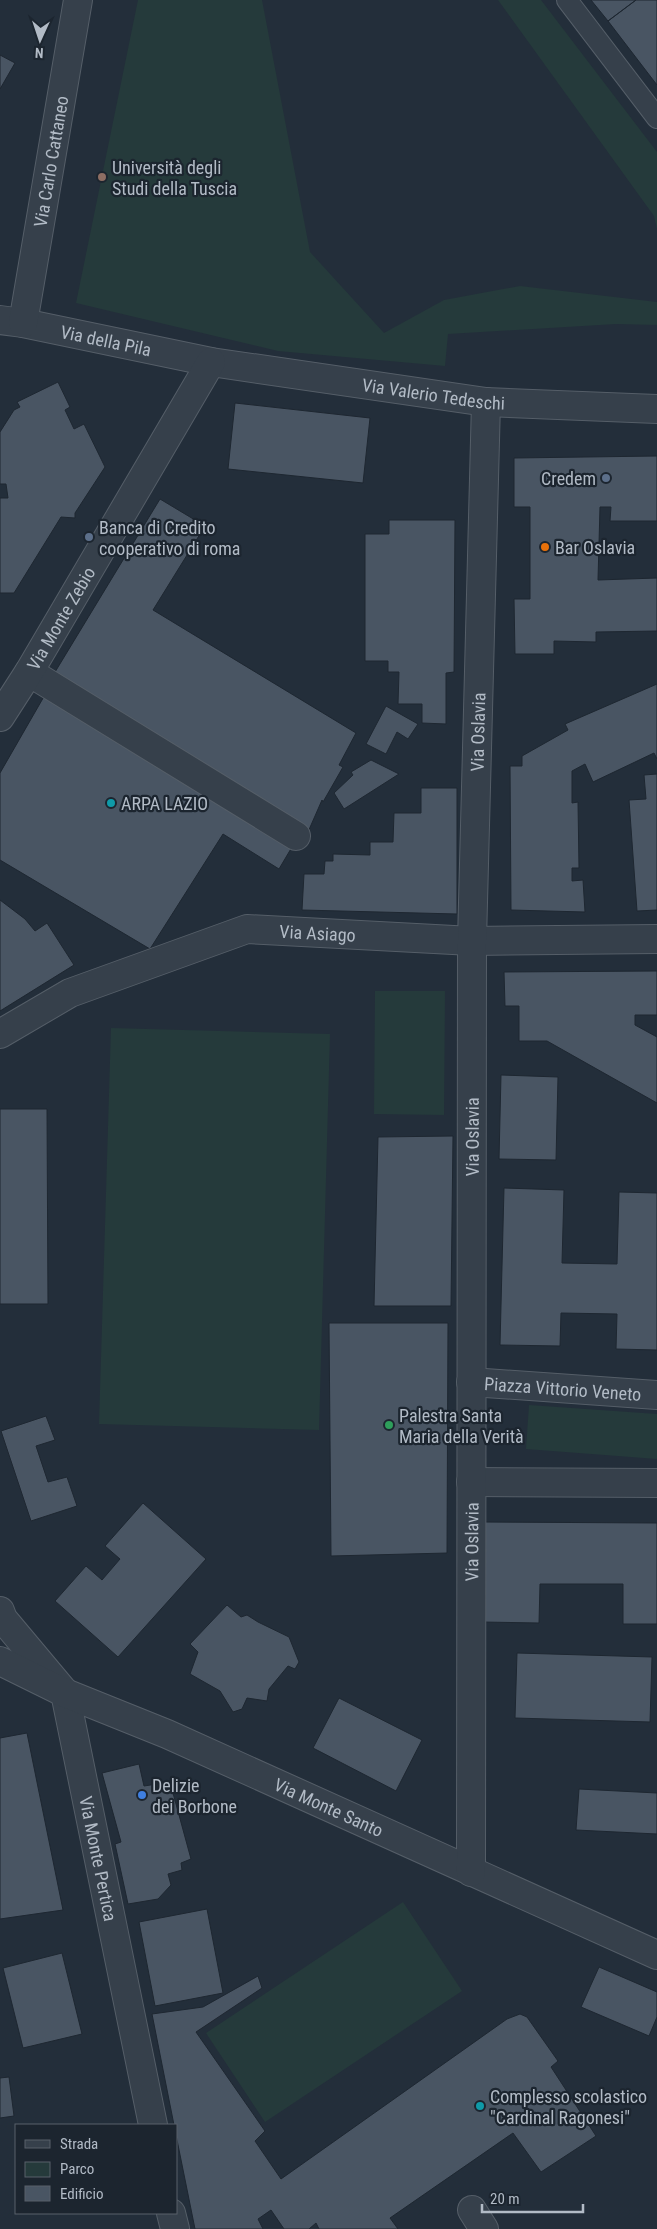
<svg xmlns="http://www.w3.org/2000/svg" width="657" height="2229" font-family="'Roboto Condensed',sans-serif">
	<style>
		.green { fill: #253a3b }
		.building { fill: #495563; stroke: #1e2731 }
		.lines { fill: none; stroke-linecap: round; stroke-linejoin: round }
		.service-casing { stroke: #555e68; stroke-width: 22 }
		.minor-casing { stroke: #555e68; stroke-width: 30 }
		.service { stroke: #36404b; stroke-width: 20 }
		.minor { stroke: #36404b; stroke-width: 28 }
		.education-dot { fill: #8d6e63; stroke: #1c252f; stroke-width: 2 }
		.service-dot { fill: #5c6f8a; stroke: #1c252f; stroke-width: 2 }
		.food-dot { fill: #e8710a; stroke: #1c252f; stroke-width: 2 }
		.culture-dot { fill: #0f9aa8; stroke: #1c252f; stroke-width: 2 }
		.leisure-dot { fill: #2e9e5b; stroke: #1c252f; stroke-width: 2 }
		.shop-dot { fill: #3f7fe0; stroke: #1c252f; stroke-width: 2 }
		.labels { text-anchor: middle; dominant-baseline: central; stroke-width: 4.5; stroke-linejoin: round; paint-order: stroke }
		.street-label { font-size: 18px; fill: #b2bbc6; stroke: #1c252f }
		.poi-label { font-size: 18px; fill: #b2bbc6; stroke: #1c252f; text-anchor: start }
	</style>
	<rect width="100%" height="100%" fill="#232e3a"/>
	<path class="green" d="M138,0H262L310,252L384,333L444,300L520,286L657,302V325L616,324L448,334L445,366L278,351L76,303Z
		M498,0H541L657,152V229L654,216Z
		M375,991H445L444,1115L374,1114Z
		M111,1028L330,1034L319,1430L99,1424Z
		M529,1405L657,1414V1459L526,1449Z
		M403,1902L462,1991L265,2122L206,2033Z"/>
	<path class="building" d="M591,0H636L608,21Z
		M636,0H657V85L608,21Z
		M0,55L15,63L0,89Z
		M58,382L70,407L65,410L74,429L84,424L105,467L75,513V518L61,517L14,593H0V498H8L6,484H0V432L14,410L20,407L17,402Z
		M235,403L370,418L363,483L228,469Z
		M657,456V521H610L611,507H600L598,580L657,578V631L596,632V642L554,641V654H515L514,599H530V507H514V458Z
		M160,499L205,526L153,610L356,733L339,765L343,767L323,802L322,800L308,832L52,677Z
		M389,520H455L454,672L446,673V724L422,723V704H398L399,672H388V661H365V534H389Z
		M657,684V759L654,753L593,782L585,764L572,771V803L578,802L579,868H572V881L583,880L585,912L511,910L510,766H522V756L568,730L565,724Z
		M46,693L292,847L279,869L223,834L150,949L0,860V773Z
		M386,706L418,724L408,739L397,732L386,754L366,744Z
		M371,760L399,774L344,809L334,793L353,775L351,772Z
		M657,774V910L637,911L629,800L646,799L644,775Z
		M421,788H457V914L302,910L304,874H324L325,861H333V854L370,855V842H393L394,813H421Z
		M0,900L25,919L35,931L47,923L74,965L0,1011Z
		M657,971V1015H635V1025L657,1037V1103L547,1041H519V1006H505L504,972Z
		M501,1075L558,1077L556,1160L499,1159Z
		M0,1109H47L48,1304H0Z
		M453,1136L451,1306H374L378,1137Z
		M504,1188L564,1190L562,1263L617,1264L619,1192L657,1193V1350L616,1349L617,1314L561,1313L560,1346L500,1345Z
		M329,1323H448L447,1553L331,1556Z
		M46,1416L55,1440L36,1446L48,1482L67,1477L77,1506L31,1521L1,1431Z
		M143,1503L206,1559L118,1657L55,1601L86,1566L102,1580L120,1559L105,1546Z
		M483,1522L657,1523V1624H623V1584H540L539,1623L482,1622Z
		M227,1605L241,1617L247,1615L258,1622L289,1637L299,1662L295,1669L288,1666L269,1689L267,1701L247,1698L242,1709L233,1712L220,1691L190,1674L198,1652L190,1644Z
		M517,1653L652,1657L650,1722L515,1718Z
		M339,1698L422,1740L396,1791L313,1748Z
		M27,1733L63,1910L0,1919V1738Z
		M139,1764L144,1786L170,1782L191,1859L181,1863L182,1870L168,1874L171,1885L158,1899L128,1904L115,1844L121,1842L102,1773Z
		M579,1789L657,1793V1834L576,1830Z
		M207,1909L223,1993L155,2006L139,1922Z
		M62,1953L82,2034L23,2048L3,1968Z
		M599,1967L657,1992V2017L649,2036L581,2007Z
		M258,1976L262,1988L196,2032L265,2131L255,2141L281,2179L507,2019L520,2014L527,2017L558,2061L551,2067L596,2136L541,2172L513,2133L390,2218L398,2229H319L316,2223L309,2229H284L271,2210L258,2219L263,2229H195L176,2135V2125H174L152,2014L203,2007Z
		M9,2077L14,2116L0,2118V2078Z"/>
	<g class="lines">
		<defs>
			<path id="service" d="M567,0L657,118"/>
			<g id="minor">
				<path id="s1" d="M0,320L23,323L211,362L486,402L657,409"/>
				<path id="s2" d="M23,323L78,0"/>
				<path d="M29,672L296,836"/>
				<path id="s3" d="M0,717L29,672L211,362"/>
				<path id="s4" d="M0,1034L70,993L247,929L472,941L657,939"/>
				<path id="s5" d="M471,1382L657,1395"/>
				<path d="M471,1482L657,1483"/>
				<path id="s6" d="M0,1611L3,1619L65,1693L153,2125"/>
				<path id="s7" d="M0,1661L65,1693L167,1734L657,1955"/>
				<path id="s8" d="M471,1872L472,941L486,402"/>
				<path d="M472,2210L484,2229"/>
				<path d="M171,2213L175,2229"/>
			</g>
		</defs>
		<use href="#service" class="service-casing"/>
		<use href="#minor" class="minor-casing"/>
		<use href="#service" class="service"/>
		<use href="#minor" class="minor"/>
	</g>
	<circle class="education-dot" cx="102" cy="177" r="5"/>
	<g class="service-dot">
		<circle cx="606" cy="478" r="5"/>
		<circle cx="89" cy="537" r="5"/>
	</g>
	<circle class="food-dot" cx="545" cy="547" r="5"/>
	<g class="culture-dot">
		<circle cx="111" cy="803" r="5"/>
		<circle cx="480" cy="2106" r="5"/>
	</g>
	<circle class="leisure-dot" cx="389" cy="1425" r="5"/>
	<circle class="shop-dot" cx="142" cy="1795" r="5"/>
	<g class="labels">
		<g class="street-label">
			<text stroke="none"><textPath href="#s2" startOffset="164">Via Carlo Cattaneo</textPath></text>
			<text stroke="none"><textPath href="#s1" startOffset="108">Via della Pila</textPath></text>
			<text stroke="none"><textPath href="#s1" startOffset="440">Via Valerio Tedeschi</textPath></text>
			<text stroke="none"><textPath href="#s3" startOffset="116">Via Monte Zebio</textPath></text>
			<text stroke="none"><textPath href="#s8" startOffset="1140">Via Oslavia</textPath></text>
			<text stroke="none"><textPath href="#s4" startOffset="340">Via Asiago</textPath></text>
			<text stroke="none"><textPath href="#s8" startOffset="735">Via Oslavia</textPath></text>
			<text stroke="none"><textPath href="#s5" startOffset="92">Piazza Vittorio Veneto</textPath></text>
			<text stroke="none"><textPath href="#s8" startOffset="330">Via Oslavia</textPath></text>
			<text stroke="none"><textPath href="#s7" startOffset="360">Via Monte Santo</textPath></text>
			<text stroke="none"><textPath href="#s6" startOffset="274">Via Monte Pertica</textPath></text>
		</g>
		<g class="poi-label">
			<text x="112" y="167">Università degli<tspan x="112" dy="21">Studi della Tuscia</tspan></text>
			<text x="596" y="478" text-anchor="end">Credem</text>
			<text x="99" y="527">Banca di Credito<tspan x="99" dy="21">cooperativo di roma</tspan></text>
			<text x="555" y="547">Bar Oslavia</text>
			<text x="121" y="803">ARPA LAZIO</text>
			<text x="399" y="1415">Palestra Santa<tspan x="399" dy="21">Maria della Verità</tspan></text>
			<text x="152" y="1785">Delizie<tspan x="152" dy="21">dei Borbone</tspan></text>
			<text x="490" y="2096">Complesso scolastico<tspan x="490" dy="21">"Cardinal Ragonesi"</tspan></text>
		</g>
	</g>
	<rect x="15" y="2124" width="162" height="90" fill="#1c252f" stroke="#58616b"/>
	<rect x="25" y="2140" width="25" height="8" fill="#36404b" stroke="#58616b"/>
	<text x="60" y="2149" font-size="15" fill="#b2bbc6">Strada</text>
	<rect x="25" y="2162" width="25" height="15" fill="#253a3b" stroke="#58616b"/>
	<text x="60" y="2174" font-size="15" fill="#b2bbc6">Parco</text>
	<rect x="25" y="2186" width="25" height="15" fill="#495563" stroke="#58616b"/>
	<text x="60" y="2199" font-size="15" fill="#b2bbc6">Edificio</text>
	<g transform="translate(40 40) rotate(183)" stroke="#1c252f" stroke-width="4" paint-order="stroke">
	<path d="M0-4L9 19L0 12L-9 19Z" fill="#b2bbc6"/>
	<text y="-8" font-size="14" font-weight="bold" text-anchor="middle" fill="#b2bbc6">N</text>
	</g>
	<path d="M482 2204v8h101v-8" fill="none" stroke="#b2bbc6" stroke-width="2.5"/>
	<text x="490" y="2204" font-size="15" fill="#b2bbc6" stroke="#1c252f" stroke-width="4" paint-order="stroke">20 m</text>
</svg>
